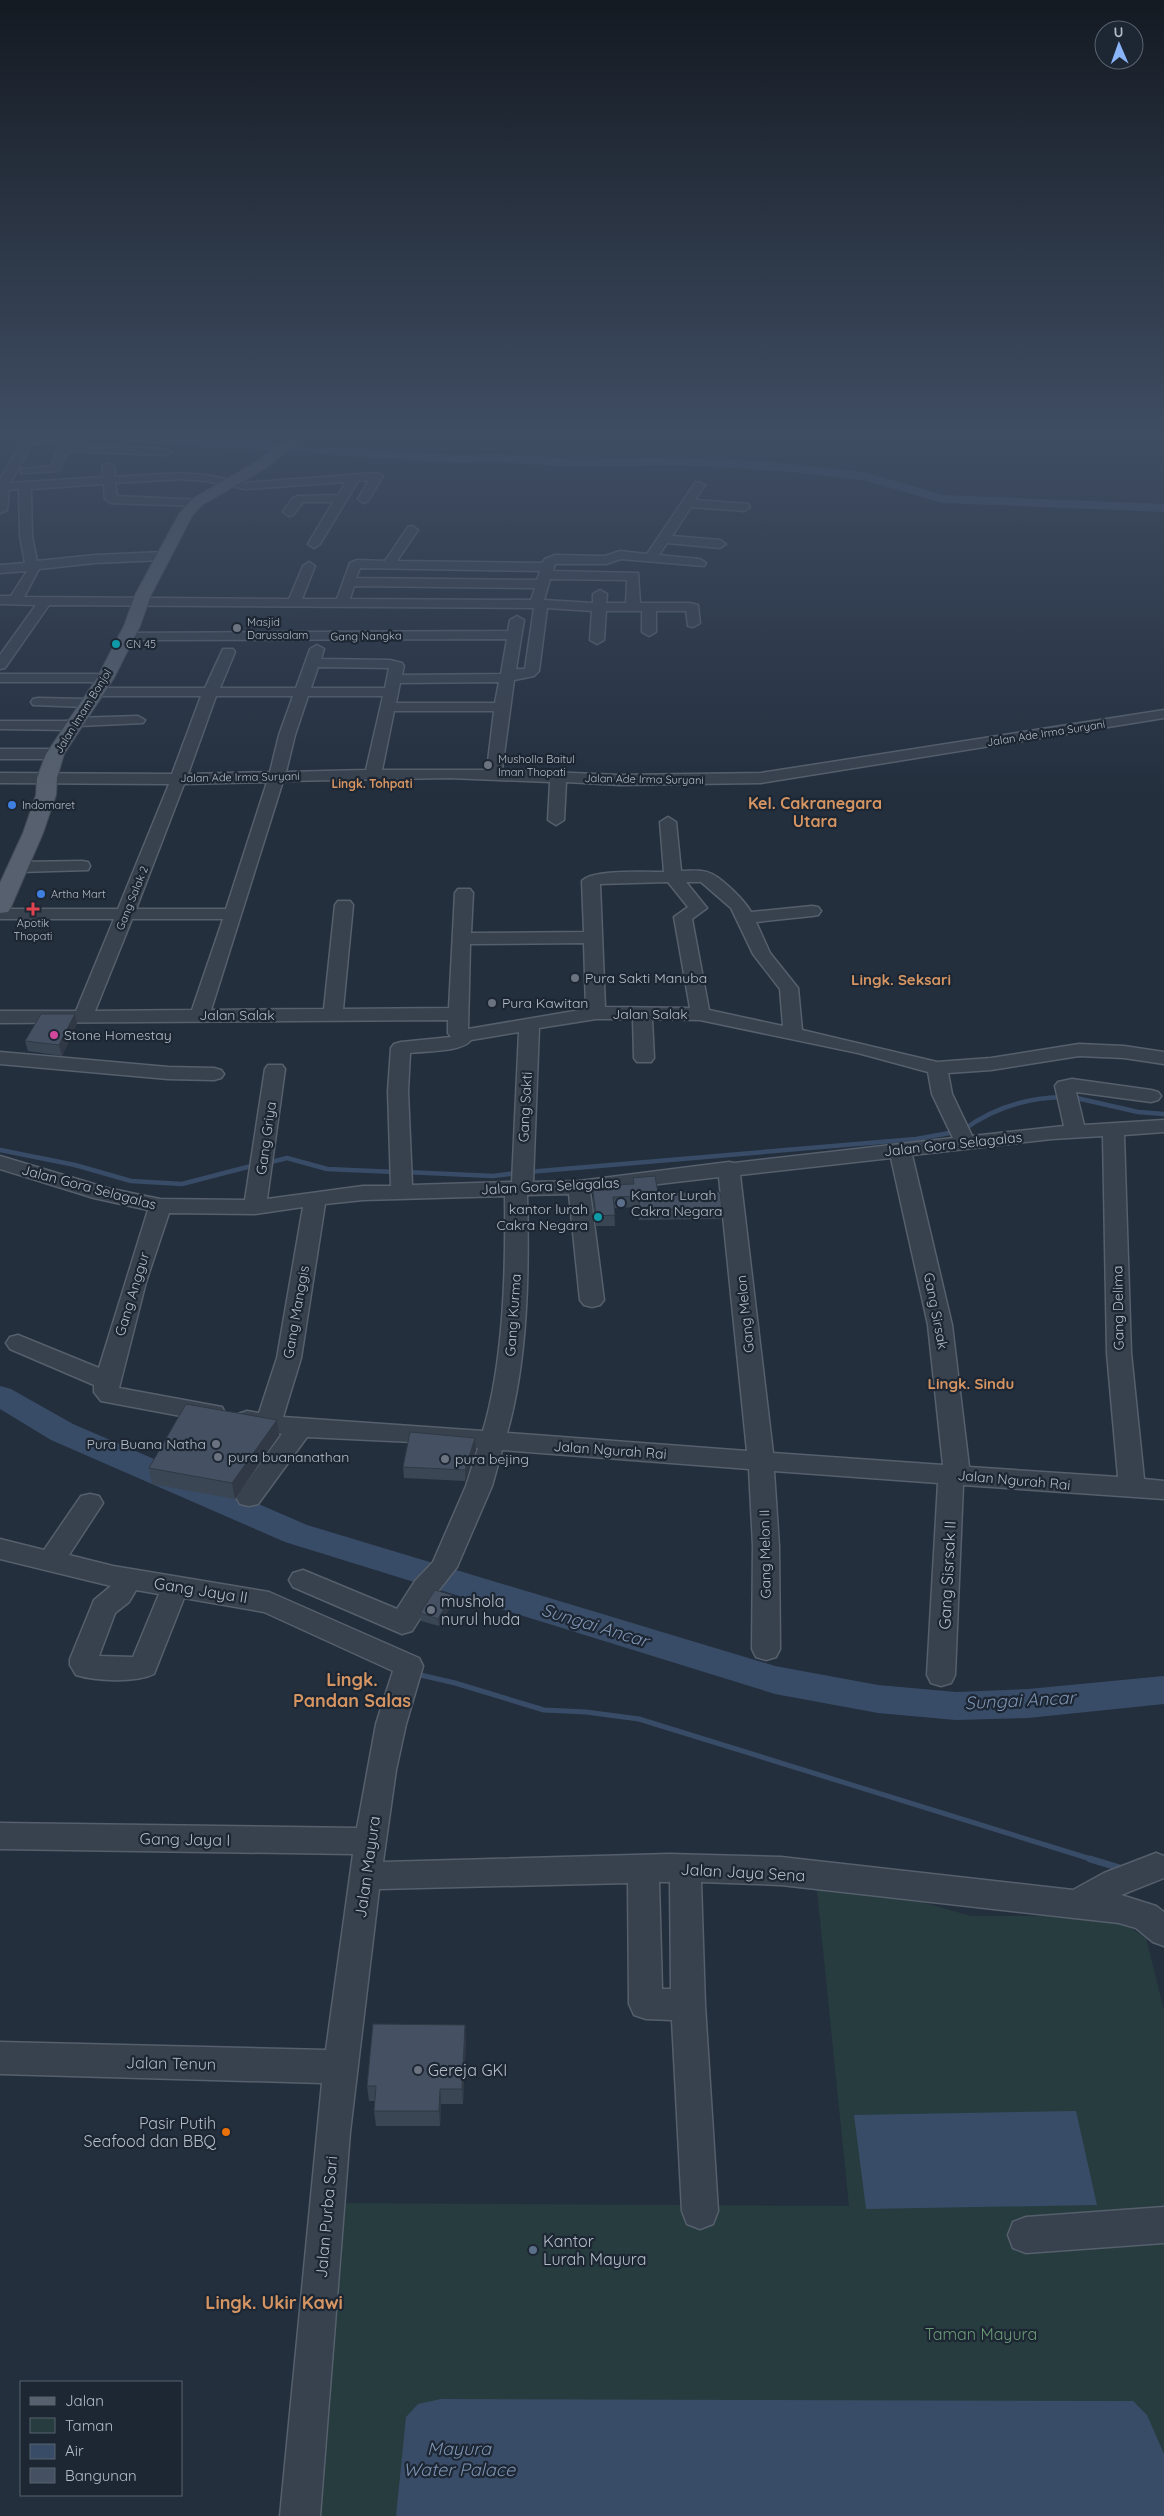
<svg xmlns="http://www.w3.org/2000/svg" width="1164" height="2516" font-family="Quicksand,sans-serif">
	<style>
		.green { fill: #263c3f }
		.water { fill: #394c67 }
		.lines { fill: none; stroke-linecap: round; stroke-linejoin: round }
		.stream-far2 { stroke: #394c67; stroke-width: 4.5 }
		.stream-far1 { stroke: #394c67; stroke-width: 5 }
		.stream { stroke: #394c67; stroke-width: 7 }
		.river { fill: #394c67; fill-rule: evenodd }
		.minor-casing { stroke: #565f6c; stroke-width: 3 }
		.major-casing { stroke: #414a57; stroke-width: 2 }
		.minor { fill: #38414e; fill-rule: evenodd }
		.major { fill: #56606e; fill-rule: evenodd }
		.wall { fill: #3b4654 }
		.shaded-wall { fill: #303945 }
		.building { fill: #455162; stroke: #303945 }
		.worship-dot { fill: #6b7280; stroke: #1d2633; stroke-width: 2 }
		.culture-dot { fill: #0f9aa8; stroke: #1d2633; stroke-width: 2 }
		.shop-dot { fill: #3f7fe0; stroke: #1d2633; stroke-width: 2 }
		.health-dot { fill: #e0444e; stroke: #1d2633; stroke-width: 2 }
		.hotel-dot { fill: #d1479c; stroke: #1d2633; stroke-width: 2 }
		.service-dot { fill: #5c6f8a; stroke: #1d2633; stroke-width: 2 }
		.food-dot { fill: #e8710a; stroke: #1d2633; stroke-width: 2 }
		.labels { text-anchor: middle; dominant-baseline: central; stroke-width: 4.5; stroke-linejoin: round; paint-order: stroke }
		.far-poi-label { font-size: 11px; fill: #b4bcc9; stroke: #1d2633; text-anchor: start }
		.far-street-label { font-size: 11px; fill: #b4bcc9; stroke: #1d2633 }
		.far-neighbourhood-label { font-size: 12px; font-weight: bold; fill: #d59563; stroke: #1d2633 }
		.poi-label { font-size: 14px; fill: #b4bcc9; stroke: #1d2633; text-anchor: start }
		.street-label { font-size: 14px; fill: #b4bcc9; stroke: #1d2633 }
		.neighbourhood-label { font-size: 15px; font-weight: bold; fill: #d59563; stroke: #1d2633 }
		.far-district-label { font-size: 16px; font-weight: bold; fill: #d59563; stroke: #1d2633 }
		.near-street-label { font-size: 16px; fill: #b4bcc9; stroke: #1d2633 }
		.near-poi-label { font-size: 16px; fill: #b4bcc9; stroke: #1d2633; text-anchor: start }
		.near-park-label { font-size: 16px; fill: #6b9a76; stroke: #1d2633 }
		.near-water-label { font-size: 18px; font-style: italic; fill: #7c92b1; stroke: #1d2633 }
		.near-neighbourhood-label { font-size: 18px; font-weight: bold; fill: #d59563; stroke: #1d2633 }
	</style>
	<rect width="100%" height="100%" fill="#242f3e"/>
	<path class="green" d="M816,1881L861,1885L971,1916H1112L1146,1938L1164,2010V2516H315L341,2203L849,2206Z"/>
	<path class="water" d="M1076,2111L1097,2205L866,2209L854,2115Z
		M441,2399L1133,2401L1147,2415L1164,2454V2516H396L406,2417L418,2404Z"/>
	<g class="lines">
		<path class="stream-far2" d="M1072,1097L1138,1112L1164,1114
			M963,1130C993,1108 1025,1098 1062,1097
			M0,1150L75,1165L131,1181L182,1184L255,1165
			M267,1163L287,1158L327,1169L395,1172
			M405,1172L493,1176L517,1173
			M528,1172L916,1139L955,1132"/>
		<path class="stream-far1" d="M416,1674L455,1683L544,1710L586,1712L639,1719L1094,1860"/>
		<path class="stream" d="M1090,1859L1123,1869"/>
		<path class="river" d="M121,438H187L457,455L498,454L576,459L679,457L781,463L864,472L943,495L1164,504V512L942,503L863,480L781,471L679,465L576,467L498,462L457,463L128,442Z
			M0,1386L11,1389L73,1424L307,1525L775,1666L878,1685L956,1692L1028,1689L1164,1676V1704L1028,1718L956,1720L878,1713L775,1694L285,1542L51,1440L0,1409Z"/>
		<defs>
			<path id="minor" d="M24,438H67L72,441L71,445L166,449L172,452L166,455L68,451L59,471L21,473V469L51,466L60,444L32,443L10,483L103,477L102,466L108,463L114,466L115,477L181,473L206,475L245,483L377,473L383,476L368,501L364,503L358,499L369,480L358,481L320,544L314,548L308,544L333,502H303L293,515L289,516L283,512L293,498L297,496L338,495L346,482L245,489L206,481L181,479L115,483L117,496L201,500L203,502L197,506L111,503L105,499L104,484L31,489L32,536L37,561L95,555L163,552L169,556L163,560L95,563L39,569L24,597L289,599L303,566L309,562L315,566L302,599H337L350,563L357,560L385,561L408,527L412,526L418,530L397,561L542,563L545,559L555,555L605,556L620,551L647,554L695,483L699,482L705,485L695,500L748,504L750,507L744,511L691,507L672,536L720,540L726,544L720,548L667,543L659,555L700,559L706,563L704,566L621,559L606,564H555L553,571L638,573L640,603H690L698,605L700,623L693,627L688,626L686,611H656V632L649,636L642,632V611H606L604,640L597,644L590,640L592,611L547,608L539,671L534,676L514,680L502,770L620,775L761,773L1164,710V718L761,783L620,785L566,782L564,820L556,825L548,820L550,782L449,778L283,781L211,1010L324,1009L335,905L338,901H350L353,905L343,1009L449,1008L455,893L458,889H470L473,893L471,933L584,932L582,881C591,869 648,872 664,872L660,822L668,817L676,822L681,871C691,871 702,869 712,874C724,880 745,901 751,912L812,906L818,907L821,911L818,915L812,916L756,922L770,953L798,988L802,1030L937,1062L991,1058L1079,1044L1124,1046L1164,1052V1064L1124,1058L1079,1056L991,1070L948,1073L952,1094L972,1136L1064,1126L1055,1086L1058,1082L1072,1079L1151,1090L1158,1092L1161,1096L1158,1100L1151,1102L1076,1092L1084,1125L1164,1120V1132L1124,1135L1131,1353L1144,1479L1164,1481V1499L963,1485L955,1675L951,1683L941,1686L931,1683L927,1675L938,1483L774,1471L779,1546L780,1649L776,1657L766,1660L756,1657L752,1649L753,1546L749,1469L502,1450L492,1486L457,1567L435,1595L412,1631L402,1634L293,1587L289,1580L293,1573L303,1570L397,1609L415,1581L433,1562L466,1486L478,1448L413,1442L307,1437L258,1504L249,1506L240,1504L236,1497L282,1434L238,1426L235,1420L238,1414L247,1411L259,1413L277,1358L303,1207L255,1214L169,1213L146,1282L119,1388L222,1407L225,1413L222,1419L213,1422L101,1401L94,1392V1385L10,1349L6,1343L10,1337L18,1335L99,1368L148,1210L94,1198L0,1169V1156L107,1188L160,1199L245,1200L265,1069L268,1065H282L285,1069L267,1199L363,1186H391L388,1091L391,1048L394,1044L401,1042L451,1037L448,1033V1020L0,1023V1011H76L114,919H0V909H118L169,784L0,783V773L172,774L201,696H96L89,692L96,688H205L223,649H233L235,652L220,688H296L310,649L317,645L324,649L321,659L390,660L402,663L404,666L402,675L501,674L507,639L126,640L121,639L119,636L121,633L508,631L510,620L517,616L524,620L516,669H525L534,608L49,605L5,668L0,669V655L36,605L0,604V596H11L27,571L0,573V565L25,563L20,536L19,489L9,490L7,510L0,513V479ZM360,568L540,571L537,580L356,578ZM550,579L627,580L626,603H606L607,594L600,590L593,594V603L544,600ZM354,586L535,588L531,600L350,599ZM318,667L389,668L385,688H311ZM499,682L495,703H396L400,683ZM216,696H293L279,735L270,772L188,774ZM308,696H383L366,770L286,772L295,735ZM394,711H494L487,770H382ZM267,782L226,909H136L184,784ZM668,882L688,907L674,917L690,1008L605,1007L600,884ZM686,882H701L731,908L753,954L780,989L783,1026L709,1010L692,919L707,908ZM132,919H223L192,1010L95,1011ZM584,943L586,1009L468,1029L470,944ZM596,1019H633L634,1058L637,1062H651L654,1058L652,1019L700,1020L858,1053L928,1072L932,1094L953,1138L734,1163L729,1162L579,1181L533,1182L539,1028ZM519,1032L512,1182L412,1185L408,1091L410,1053C425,1051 463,1052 471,1040ZM1103,1136L1107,1353L1118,1477L969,1467L952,1325L912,1155L1052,1139ZM891,1158L928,1325L943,1465L773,1453L740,1175ZM719,1177L747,1451L507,1433C528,1360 529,1271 527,1195L569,1194L580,1300L584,1305L592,1307L600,1305L604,1300L590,1192ZM505,1196C506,1269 504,1361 483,1431L283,1417L301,1358L325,1204L363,1200Z
				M0,674H105L112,678L105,682H0Z
				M38,698L87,699L94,703L87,707L33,705L31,702L33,699Z
				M138,716L145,720L143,723L79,726L72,730L0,729V721H67L74,718Z
				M0,749H55L63,754L55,759H0Z
				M82,861L88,862L90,866L88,870L19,872L13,871L11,867L13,863L19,862Z
				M0,1052L168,1067L214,1068L221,1070L224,1074L221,1078L214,1080L168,1079L0,1064Z
				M90,1494L99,1496L103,1503L69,1555L113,1566L269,1592L419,1658L423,1666L406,1724L396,1770L383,1862L669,1854L781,1857L1073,1890L1104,1873L1156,1853L1164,1856V1878L1121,1895L1156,1906L1164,1912V1946L1153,1942L1136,1928L1119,1923L781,1885L701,1882L705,2005L718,2211L713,2224L700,2229L687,2224L682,2211L672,2020L646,2019L634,2015L629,2004L628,1883L379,1889L350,2132L320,2516H280L322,2083L0,2074V2042L326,2050L353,1854L0,1849V1823L357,1828L376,1724L393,1671L264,1612L184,1598L154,1674C136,1683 95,1681 76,1675L70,1665V1659L94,1600L111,1586L0,1559V1539L44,1550L81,1496ZM136,1590L159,1594L133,1657L99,1656L115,1613L129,1602ZM659,1882H670L671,1989H662Z
				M1164,2207V2243L1026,2253L1013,2248L1008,2235L1013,2222L1026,2217Z"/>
			<path id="major" d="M288,438H303L266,468L202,505L192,516L151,595L140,626L114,678L64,754L57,778L56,795L43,833L11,907L8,912L0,913V883L23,833L36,795L37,778L46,754L97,678L124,626L135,595L179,514L192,499L256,462Z"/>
		</defs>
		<use href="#minor" class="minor-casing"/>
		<use href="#major" class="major-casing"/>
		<use href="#minor" class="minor"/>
		<use href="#major" class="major"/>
	</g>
	<path class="wall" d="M77,1024L62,1056L28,1051L25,1041Z
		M633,1178L658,1193L722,1209L721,1219L639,1220V1207L614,1208L615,1226H596L593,1201V1190H607V1185L633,1184Z
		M277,1420L279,1435L235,1499L152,1484L149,1468Z
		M476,1450L465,1481L404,1478L403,1467Z
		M453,1603L439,1626L421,1621L420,1613Z
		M466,2040L463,2104H441L440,2126H376L374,2111L375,2101H369L367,2086Z"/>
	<path class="shaded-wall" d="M75,1014L77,1024L62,1056L59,1045Z
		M277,1420L279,1435L235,1499L232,1483Z
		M475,1438L476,1450L465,1481V1470Z
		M452,1595L453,1603L439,1626L438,1619Z
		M465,2025L466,2040L463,2104L462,2089Z
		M440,2089L441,2104L440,2126L439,2111Z"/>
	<path class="building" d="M41,1014H75L59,1045L25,1041Z
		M655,1176L658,1193L720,1192L722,1209H640L639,1196L613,1197L615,1215L596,1216L593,1190H608L607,1185L634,1184L633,1178Z
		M186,1404L277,1420L232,1483L149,1468Z
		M410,1432L475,1438L465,1470L403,1467Z
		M435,1590L452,1595L438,1619L420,1613Z
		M373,2024L465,2025L462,2089H440L439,2111H374L376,2086H367Z"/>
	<linearGradient id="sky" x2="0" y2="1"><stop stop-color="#141a22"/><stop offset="0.55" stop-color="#3f4d63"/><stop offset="1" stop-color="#3f4d63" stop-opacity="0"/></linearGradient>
	<rect width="1164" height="790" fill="url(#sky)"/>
	<g class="worship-dot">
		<circle cx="237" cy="628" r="5"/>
		<circle cx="488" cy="765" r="5"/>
		<circle cx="575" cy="978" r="5"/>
		<circle cx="492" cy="1003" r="5"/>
		<circle cx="216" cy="1444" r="5"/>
		<circle cx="218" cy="1457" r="5"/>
		<circle cx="445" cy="1459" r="5"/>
		<circle cx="431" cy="1610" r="5"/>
		<circle cx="418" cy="2070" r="5"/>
	</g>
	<g class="culture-dot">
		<circle cx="116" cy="644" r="5"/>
		<circle cx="598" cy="1217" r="5"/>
	</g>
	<g class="shop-dot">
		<circle cx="12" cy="805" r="5"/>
		<circle cx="41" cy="894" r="5"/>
	</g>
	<path class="health-dot" d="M30.5 901.5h5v5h5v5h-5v5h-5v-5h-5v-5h5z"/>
	<circle class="hotel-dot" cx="54" cy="1035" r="5"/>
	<g class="service-dot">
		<circle cx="621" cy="1203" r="5"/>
		<circle cx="533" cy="2250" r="5"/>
	</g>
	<circle class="food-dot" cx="226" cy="2132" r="5"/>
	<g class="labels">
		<g class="far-poi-label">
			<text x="247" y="622">Masjid<tspan x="247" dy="13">Darussalam</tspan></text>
			<text x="126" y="644">CN 45</text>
			<text x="498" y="759">Musholla Baitul<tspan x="498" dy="13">Iman Thopati</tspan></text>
			<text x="22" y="805">Indomaret</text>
			<text x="51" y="894">Artha Mart</text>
			<text x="33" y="923" text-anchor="middle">Apotik<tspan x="33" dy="13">Thopati</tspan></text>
		</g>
		<g class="far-street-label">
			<text transform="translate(366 636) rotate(-1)">Gang Nangka</text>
			<text transform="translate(83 711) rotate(-58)">Jalan Imam Bonjol</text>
			<text transform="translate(1046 733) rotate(-9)">Jalan Ade Irma Suryani</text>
			<text transform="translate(240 777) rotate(-1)">Jalan Ade Irma Suryani</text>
			<text transform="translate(644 779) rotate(1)">Jalan Ade Irma Suryani</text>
			<text transform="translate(132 898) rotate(-68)">Gang Salak 2</text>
		</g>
		<g class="far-neighbourhood-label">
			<text x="372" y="783">Lingk. Tohpati</text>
		</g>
		<g class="poi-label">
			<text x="585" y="978">Pura Sakti Manuba</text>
			<text x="502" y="1003">Pura Kawitan</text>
			<text x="64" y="1035">Stone Homestay</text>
			<text x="631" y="1195">Kantor Lurah<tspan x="631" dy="16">Cakra Negara</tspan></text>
			<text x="588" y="1209" text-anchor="end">kantor lurah<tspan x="588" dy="16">Cakra Negara</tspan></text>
			<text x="206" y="1444" text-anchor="end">Pura Buana Natha</text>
			<text x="228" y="1457">pura buananathan</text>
			<text x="455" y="1459">pura bejing</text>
		</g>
		<g class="street-label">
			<text x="650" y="1014">Jalan Salak</text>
			<text x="237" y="1015">Jalan Salak</text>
			<text transform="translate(525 1107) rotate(-87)">Gang Sakti</text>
			<text transform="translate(266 1138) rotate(-82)">Gang Griya</text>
			<text transform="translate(953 1144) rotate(-6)">Jalan Gora Selagalas</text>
			<text transform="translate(550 1186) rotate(-3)">Jalan Gora Selagalas</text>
			<text transform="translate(89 1187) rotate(15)">Jalan Gora Selagalas</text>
			<text transform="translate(132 1294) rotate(-73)">Gang Anggur</text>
			<text transform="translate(1118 1308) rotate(-91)">Gang Delima</text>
			<text transform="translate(936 1311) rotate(79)">Gang Sirsak</text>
			<text transform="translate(296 1312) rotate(-80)">Gang Manggis</text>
			<text transform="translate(745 1314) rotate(-96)">Gang Melon</text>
			<text transform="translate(513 1315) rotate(-86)">Gang Kurma</text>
			<text transform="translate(610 1450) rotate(4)">Jalan Ngurah Rai</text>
			<text transform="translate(1014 1480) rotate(5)">Jalan Ngurah Rai</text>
			<text transform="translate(765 1554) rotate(-91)">Gang Melon II</text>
		</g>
		<g class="neighbourhood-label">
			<text x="901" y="979">Lingk. Seksari</text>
			<text x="971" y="1383">Lingk. Sindu</text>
		</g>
		<g class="far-district-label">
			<text x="815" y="803">Kel. Cakranegara<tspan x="815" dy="18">Utara</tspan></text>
		</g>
		<g class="near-street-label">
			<text transform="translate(947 1575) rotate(-87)">Gang Sisrsak II</text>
			<text transform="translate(201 1590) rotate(9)">Gang Jaya II</text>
			<text transform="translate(185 1839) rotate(1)">Gang Jaya I</text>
			<text transform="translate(367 1867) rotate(-82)">Jalan Mayura</text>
			<text transform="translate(743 1872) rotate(3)">Jalan Jaya Sena</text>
			<text transform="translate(171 2063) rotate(1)">Jalan Tenun</text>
			<text transform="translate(326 2217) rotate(-85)">Jalan Purba Sari</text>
		</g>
		<g class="near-poi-label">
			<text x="441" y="1601">mushola<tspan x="441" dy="18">nurul huda</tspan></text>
			<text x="428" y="2070">Gereja GKI</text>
			<text x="216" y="2123" text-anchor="end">Pasir Putih<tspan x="216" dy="18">Seafood dan BBQ</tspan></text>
			<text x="543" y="2241">Kantor<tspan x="543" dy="18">Lurah Mayura</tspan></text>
		</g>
		<g class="near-park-label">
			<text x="981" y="2334">Taman Mayura</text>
		</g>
		<g class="near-water-label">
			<text transform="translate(595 1625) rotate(17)">Sungai Ancar</text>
			<text transform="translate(1020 1700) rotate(-3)">Sungai Ancar</text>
			<text x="459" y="2448">Mayura<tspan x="459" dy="21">Water Palace</tspan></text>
		</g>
		<g class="near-neighbourhood-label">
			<text x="352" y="1679">Lingk.<tspan x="352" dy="21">Pandan Salas</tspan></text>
			<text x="274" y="2302">Lingk. Ukir Kawi</text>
		</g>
	</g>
	<rect x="20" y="2381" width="162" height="115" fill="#1d2633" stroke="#59626f"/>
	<rect x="30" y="2397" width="25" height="8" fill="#56606e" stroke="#59626f"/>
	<text x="65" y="2406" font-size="15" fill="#b4bcc9">Jalan</text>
	<rect x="30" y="2418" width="25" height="15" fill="#263c3f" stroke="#59626f"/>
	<text x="65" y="2431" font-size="15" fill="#b4bcc9">Taman</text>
	<rect x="30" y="2444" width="25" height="15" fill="#394c67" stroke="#59626f"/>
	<text x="65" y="2456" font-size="15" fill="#b4bcc9">Air</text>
	<rect x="30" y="2468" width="25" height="15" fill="#455162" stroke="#59626f"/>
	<text x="65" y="2481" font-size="15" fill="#b4bcc9">Bangunan</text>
	<g transform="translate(1119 45) rotate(358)"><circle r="24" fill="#1d2633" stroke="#59626f"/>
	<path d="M0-4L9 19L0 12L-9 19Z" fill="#8ab4f8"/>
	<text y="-8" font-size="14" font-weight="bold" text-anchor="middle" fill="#b4bcc9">U</text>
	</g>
</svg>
